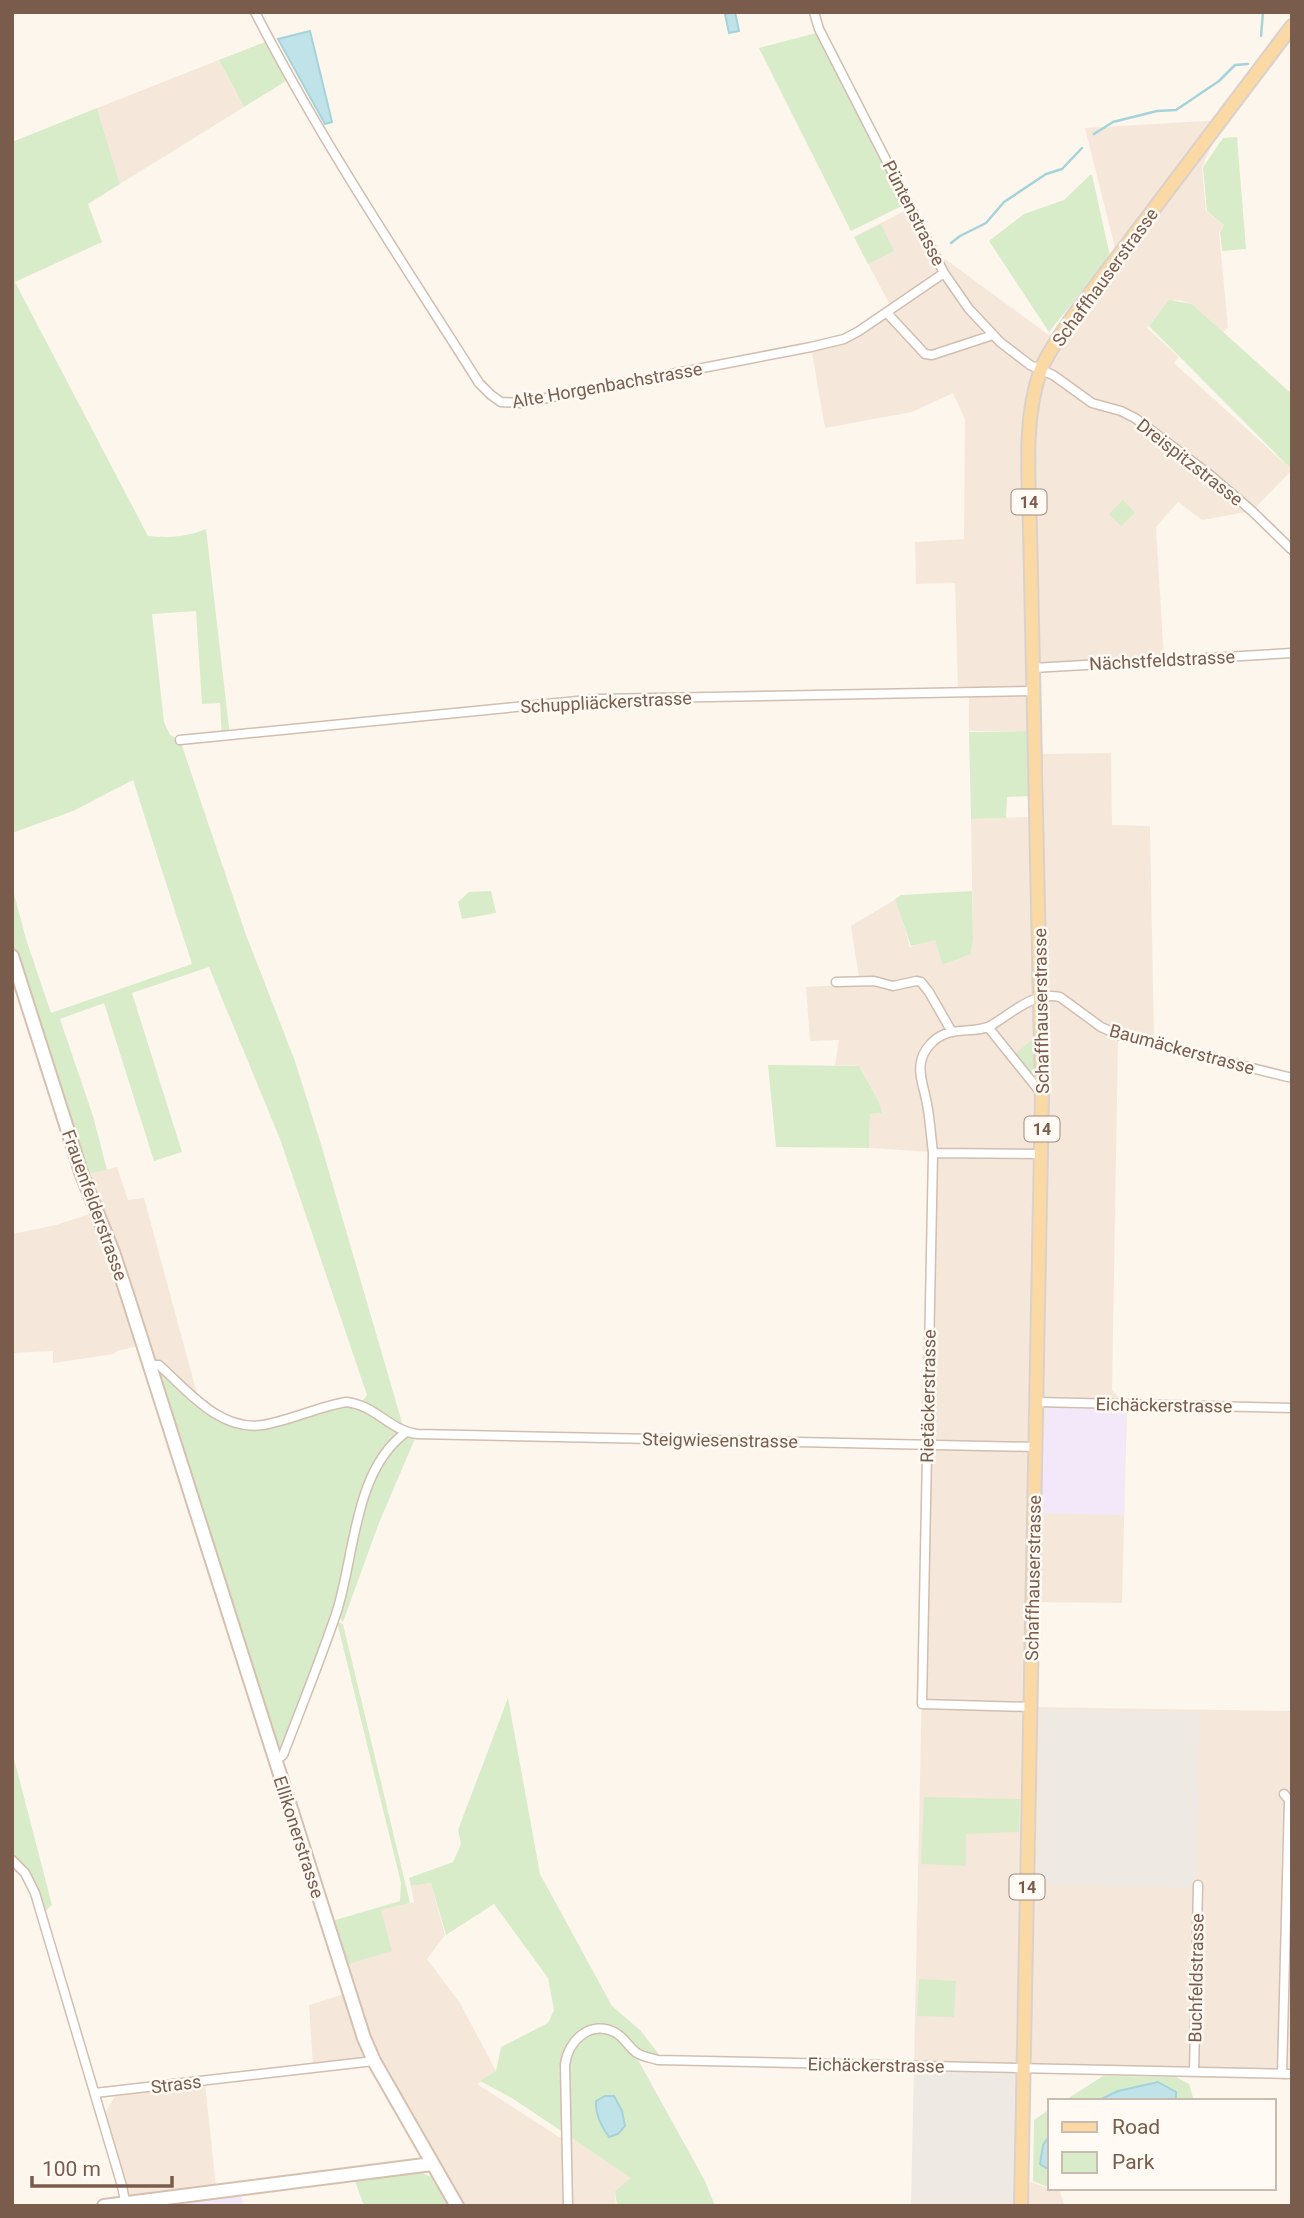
<svg xmlns="http://www.w3.org/2000/svg" width="1304" height="2218" font-family="Roboto,sans-serif">
	<style>
		.residential { fill: #f5e8da }
		.industrial { fill: #efe9e4 }
		.education { fill: #f3e8fa }
		.green { fill: #d8ecc9 }
		.water { fill: #bfe3e8; stroke: #a5d3da; stroke-width: 2 }
		.lines { fill: none; stroke-linecap: round; stroke-linejoin: round }
		.stream { stroke: #a5d3da; stroke-width: 2.5 }
		.street-casing { stroke: #d1beb0; stroke-width: 11 }
		.secondary-casing { stroke: #d6c0b0; stroke-width: 16 }
		.primary-casing { stroke: #dad1cd; stroke-width: 16 }
		.street { stroke: #fff; stroke-width: 8 }
		.secondary { stroke: #fff; stroke-width: 12 }
		.primary { stroke: #fbd9a5; stroke-width: 12 }
		.labels { text-anchor: middle; dominant-baseline: central; stroke-width: 5; stroke-linejoin: round; paint-order: stroke }
		.shield { fill: #fffaf3; stroke: #a28b7f; stroke-width: 2 }
		.shield-label { font-size: 16px; font-weight: bold; fill: #7a5c4d }
		.street-label { font-size: 18px; fill: #7a5c4d; stroke: #fffaf3 }
	</style>
	<rect width="100%" height="100%" fill="#fdf6ec"/>
	<path class="residential" d="M219,60L244,107L120,184L97,108Z
		M1223,120L1202,167L1206,211L1224,225L1219,232L1228,327L1223,332L1192,304L1179,300L1169,301L1147,328L1179,357L1174,363L1292,470L1252,511L1202,520L1178,502L1156,527L1164,660L1034,668L1035,731H969V693L958,692L955,583L916,584L915,542L964,539L965,419L953,393L912,412L825,428L811,347L844,339L892,309L854,237L912,207L939,261L945,259L1057,341L1121,254L1115,248L1085,128Z
		M1111,753L1112,825L1150,826L1154,1039L1118,1040L1112,1390L1127,1407L1122,1603L1033,1602L1031,1707L1292,1711V2074L914,2066L933,1152L869,1148L870,1114L882,1113L879,1102L859,1066L835,1065L839,1040L810,1041L806,987L840,985L859,977L851,926L896,899L910,947L935,939L944,965L971,954L973,940L971,819L1030,817L1044,792L1043,754Z
		M117,1167L128,1200L144,1198L199,1401L153,1364L142,1345L117,1351L114,1354L53,1363V1351L12,1353V1234L56,1225L96,1212L82,1175Z
		M431,1883L445,1935L427,1959L460,2003L496,2071L477,2084L559,2137L571,2138L632,2178L615,2191L616,2206H463L379,2059L313,2066L309,2005L354,1991L346,1965L391,1951L381,1910L414,1902L411,1886Z
		M205,2083L217,2197L241,2195L243,2206H132L105,2113L117,2093Z
		M1031,2182L1048,2188H1063L1060,2192L1065,2206H1021V2192Z"/>
	<path class="industrial" d="M1041,1710L1200,1712L1196,1888L1038,1884Z
		M914,2066L1023,2067L1021,2206H911Z"/>
	<path class="education" d="M1046,1402L1126,1404L1124,1515L1040,1513Z
		M241,2195L243,2206H154Z"/>
	<path class="green" d="M816,33L904,205L851,231L759,48Z
		M270,40L291,78L244,107L219,60Z
		M97,108L120,184L88,204L102,242L15,282L148,536C170,538 186,537 206,529L230,736L222,737L220,703L202,704L196,611L152,614L164,722L170,735L180,740L246,935L295,1061L320,1141L405,1433L417,1434L379,1523L343,1622L337,1614L283,1755L275,1761L153,1364L224,1420L262,1425L337,1404H360L367,1395L280,1139L209,967L132,993L182,1152L154,1161L104,1003L60,1019L93,1116L107,1170L82,1175L12,956V886L26,939L51,1013L192,964L133,780L73,811L12,833V142Z
		M1237,137L1246,249L1222,251L1220,232L1224,225L1207,211L1203,167L1223,138Z
		M1090,175H1092L1110,256L1049,332L989,241L1024,214L1064,200Z
		M881,224L894,251L868,264L854,237Z
		M1169,300L1192,304L1292,394V470L1149,326Z
		M1123,500L1135,513L1121,526L1109,514Z
		M1030,731L1031,796L1007,797L1006,818L971,819L969,732Z
		M491,891L496,913L462,919L458,902L469,892Z
		M972,891L973,940L971,954L943,965L935,940L911,946L895,899L901,895Z
		M1033,1039L1034,1071L1031,1072L1015,1054Z
		M768,1065L859,1066L879,1102L882,1113L870,1114L869,1148L776,1147Z
		M337,1622L343,1624L410,1903L381,1910L392,1951L346,1965L332,1921L400,1901L401,1883Z
		M508,1698L540,1874L612,2006L640,2030L661,2057L632,2049L705,2181L715,2206H617L615,2191L631,2178L512,2098L480,2081L496,2071L501,2047L548,2023L554,2010L548,1978L494,1904L446,1935L431,1883L411,1886L409,1878L453,1862L461,1844L458,1830Z
		M12,1751L52,1905L42,1914L35,1893L12,1860Z
		M924,1797L1020,1799L1019,1832L966,1834V1866L921,1864Z
		M919,1979L956,1981L954,2017L917,2016Z
		M1103,2076L1176,2077L1189,2084L1194,2101H1176V2092L1118,2091L1097,2101H1064Z
		M1050,2109V2135L1043,2145L1046,2168L1050,2165V2187H1048L1033,2181L1034,2120Z
		M420,2172L438,2180L453,2206H364L355,2181Z"/>
	<path class="water" d="M735,12L739,31L729,33L725,14Z
		M310,31L332,122L325,124L278,39Z
		M1158,2082L1176,2092V2101H1097L1118,2091Z
		M605,2096H614L622,2111L625,2126L618,2134L609,2137C601,2126 595,2114 596,2101Z
		M1050,2135V2165L1046,2168L1040,2164L1043,2145Z"/>
	<g class="lines">
		<path class="stream" d="M1261,36L1263,12
			M1094,134L1113,122L1157,111L1176,110L1219,81L1235,65L1248,64
			M951,243L960,236L986,223L1004,202L1046,174L1062,169L1082,148"/>
		<defs>
			<path id="street" d="M255,12C321,141 402,261 479,383L491,395L501,402L521,403L811,347L844,339L859,331L944,273
				M814,12L819,29L944,273L969,309L1000,342L1030,365L1053,375L1092,403L1121,411L1135,418L1210,475L1252,511L1292,550
				M887,313L925,354L932,355L993,335
				M1033,668L1292,653
				M180,740L598,699L1034,691
				M836,982L874,981L893,986L916,981L921,982L929,992L952,1032
				M988,1027L1041,1093
				M933,1153L1042,1154
				M149,1365H159C187,1390 220,1432 263,1425C291,1420 318,1407 346,1402C376,1405 390,1431 417,1434L1035,1447
				M1036,1402L1292,1408
				M1030,1707L922,1704L933,1153C931,1136 930,1120 927,1104C925,1091 918,1075 921,1062C923,1050 934,1038 945,1034C960,1028 979,1033 992,1025C1013,1012 1035,991 1060,997L1101,1027L1119,1035L1292,1078
				M275,1761L283,1755C301,1708 320,1661 336,1614C355,1557 353,1472 405,1433
				M12,1860L25,1873L35,1893L122,2186L126,2206
				M1194,2072L1198,1885
				M1282,2074L1289,1800L1284,1794
				M95,2093L374,2061
				M568,2206L565,2065C568,2040 591,2019 616,2033C625,2038 629,2048 637,2053C643,2057 652,2058 658,2060L1292,2074"/>
			<path id="secondary" d="M12,956L82,1175L113,1252L127,1294L364,2038L374,2061L457,2206
				M104,2206L432,2164"/>
			<path id="primary" d="M1021,2206L1042,1095L1030,529C1029,477 1023,422 1040,372C1047,352 1062,334 1073,316L1292,26"/>
		</defs>
		<use href="#street" class="street-casing"/>
		<use href="#secondary" class="secondary-casing"/>
		<use href="#primary" class="primary-casing"/>
		<use href="#street" class="street"/>
		<use href="#secondary" class="secondary"/>
		<use href="#primary" class="primary"/>
	</g>
	<g class="labels">
		<g class="shield">
			<rect x="1011.5" y="489.5" width="35" height="25" rx="5"/>
			<rect x="1024.5" y="1116.5" width="35" height="25" rx="5"/>
			<rect x="1009.5" y="1874.5" width="35" height="25" rx="5"/>
		</g>
		<g class="shield-label">
			<text x="1029" y="502">14</text>
			<text x="1042" y="1129">14</text>
			<text x="1027" y="1887">14</text>
		</g>
		<g class="street-label">
			<text transform="translate(914 213) rotate(63)">Püntenstrasse</text>
			<text transform="translate(1105 277) rotate(-54)">Schaffhauserstrasse</text>
			<text transform="translate(607 385) rotate(-10)">Alte Horgenbachstrasse</text>
			<text transform="translate(1190 462) rotate(38)">Dreispitzstrasse</text>
			<text transform="translate(1162 660) rotate(-3)">Nächstfeldstrasse</text>
			<text transform="translate(606 702) rotate(-3)">Schuppliäckerstrasse</text>
			<text transform="translate(1041 1011) rotate(-91)">Schaffhauserstrasse</text>
			<text transform="translate(1182 1049) rotate(15)">Baumäckerstrasse</text>
			<text transform="translate(95 1205) rotate(70)">Frauenfelderstrasse</text>
			<text transform="translate(928 1396) rotate(-89)">Rietäckerstrasse</text>
			<text transform="translate(1164 1405) rotate(1)">Eichäckerstrasse</text>
			<text transform="translate(720 1440) rotate(1)">Steigwiesenstrasse</text>
			<text transform="translate(1033 1578) rotate(-89)">Schaffhauserstrasse</text>
			<text transform="translate(299 1837) rotate(72)">Ellikonerstrasse</text>
			<text transform="translate(1196 1978) rotate(-89)">Buchfeldstrasse</text>
			<text transform="translate(876 2065) rotate(1)">Eichäckerstrasse</text>
			<text transform="translate(176 2084) rotate(-7)">Strass</text>
		</g>
	</g>
	<rect width="1304" height="2218" fill="none" stroke="#7a5c4d" stroke-width="28"/>
	<rect x="1048" y="2099" width="228" height="91" fill="#fffaf3" stroke="#cabbb1" stroke-width="2"/>
	<rect x="1062" y="2122" width="35" height="10" fill="#fbd9a5" stroke="#cabbb1" stroke-width="2"/>
	<text x="1112" y="2134" font-size="21" fill="#7a5c4d">Road</text>
	<rect x="1062" y="2152" width="35" height="21" fill="#d8ecc9" stroke="#cabbb1" stroke-width="2"/>
	<text x="1112" y="2169" font-size="21" fill="#7a5c4d">Park</text>
	<path d="M32 2176v10h140v-10" fill="none" stroke="#7a5c4d" stroke-width="3.5"/>
	<text x="42" y="2176" font-size="21" fill="#7a5c4d" stroke="#fffaf3" stroke-width="5" paint-order="stroke">100 m</text>
</svg>
